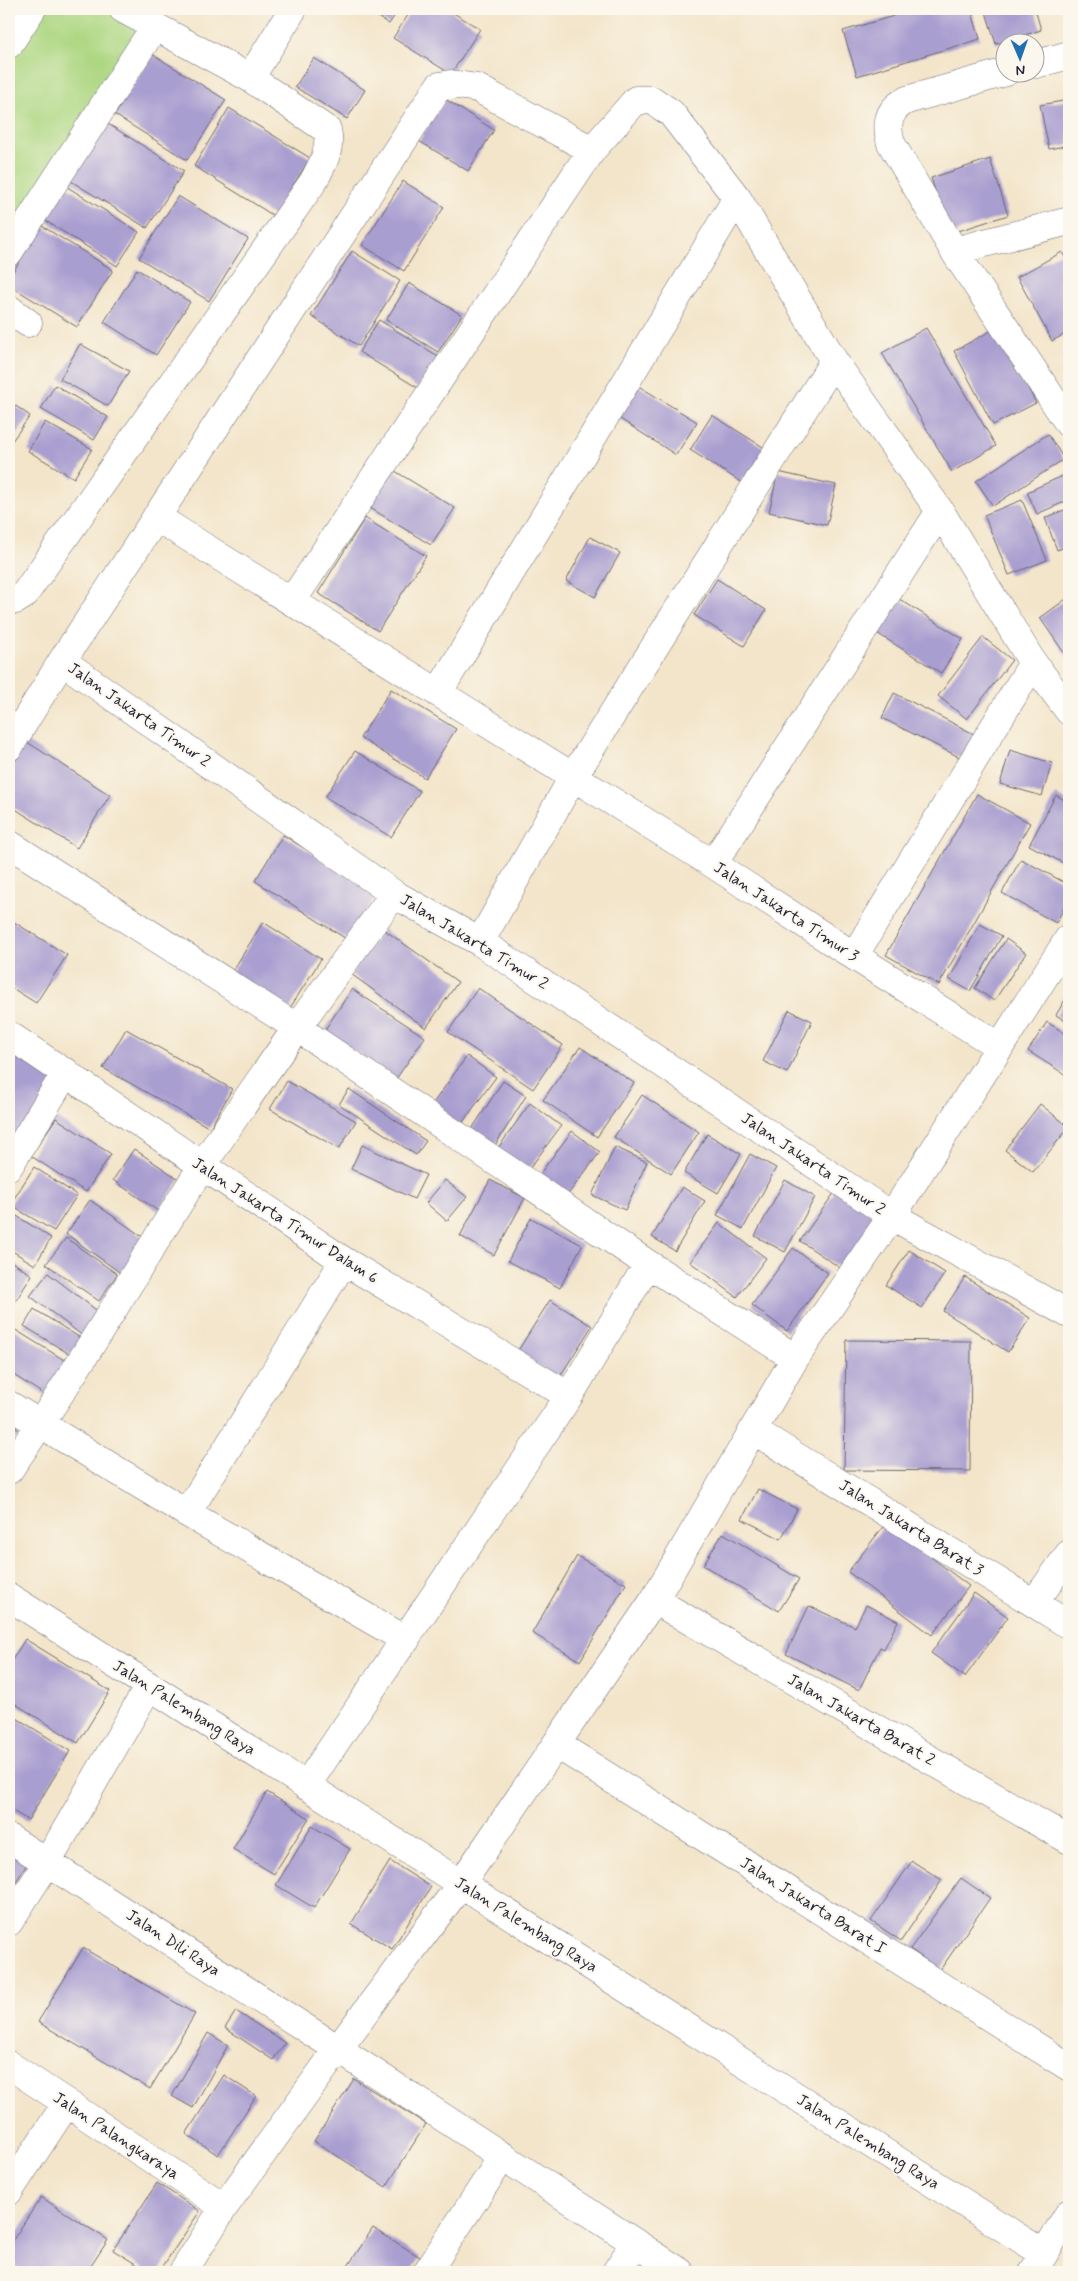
<svg xmlns="http://www.w3.org/2000/svg" width="1078" height="2281" font-family="Mynerve,sans-serif">
	<style>
		.green { fill: #add782; stroke: #687c5e }
		.building { fill: #a99ed0 }
		.lines { fill: none; stroke-linecap: round; stroke-linejoin: round }
		.minor-casing { stroke: #6b666d; stroke-width: 29 }
		.minor { stroke: #fff; stroke-width: 28 }
		.labels { text-anchor: middle; dominant-baseline: central; stroke-width: 4; stroke-linejoin: round; paint-order: stroke }
		.street-label { font-size: 16px; fill: #22223b; stroke: #fbf7ec }
	</style>
	<rect width="100%" height="100%" fill="#fbf7ec"/>
	<filter id="ink" filterUnits="userSpaceOnUse"><feTurbulence type="fractalNoise" baseFrequency=".02" numOctaves="2"/><feDisplacementMap in="SourceGraphic" scale="10" xChannelSelector="R" yChannelSelector="G"/><feConvolveMatrix kernelMatrix="1 2 1 2 8 2 1 2 1" color-interpolation-filters="sRGB"/></filter>
	<filter id="wash" filterUnits="userSpaceOnUse"><feTurbulence type="fractalNoise" baseFrequency=".0096" numOctaves="4" result="noise"/><feDisplacementMap in="SourceGraphic" scale="20" xChannelSelector="R" yChannelSelector="G"/><feGaussianBlur stdDeviation="1.12" result="paint"/><feColorMatrix in="noise" values="0 0 0 0 0 0 0 0 0 0 0 0 0 0 0 0 0 1.4 0 .05"/><feComposite in="paint" operator="in"/></filter>
	<g filter="url(#wash)">
		<rect width="100%" height="100%" fill="#f3e5ca"/>
		<path class="green" d="M32,9H123L155,26L9,252V44Z"/>
		<g id="blocks">
			<path class="building" d="M365,9H399L389,24Z
				M412,9H447L480,29L451,74L393,38Z
				M917,9H971L980,39L857,76L843,31Z
				M985,9H1035L1041,30L996,44Z
				M152,54L226,100L187,160L115,115Z
				M314,58L365,90L347,119L295,87Z
				M445,99L494,130L468,171L419,141Z
				M1069,100V145L1049,149L1040,105Z
				M229,108L310,158L274,216L194,166Z
				M108,124L184,171L147,228L71,181Z
				M990,159L1008,215L949,234L931,178Z
				M403,181L444,207L404,271L362,245Z
				M61,183L139,232L117,266L40,217Z
				M178,196L248,239L209,301L139,258Z
				M42,226L113,270L77,327L9,285V278Z
				M352,251L400,281L359,346L311,316Z
				M1062,252L1069,265V332L1052,341L1017,277Z
				M137,269L190,302L156,355L104,322Z
				M409,283L462,315L438,352L386,320Z
				M379,320L438,356L418,388L359,352Z
				M926,328L996,446L952,472L882,353Z
				M996,328L1036,403L993,425L954,351Z
				M80,344L129,371L108,406L60,379Z
				M55,385L108,417L94,440L41,409Z
				M637,385L697,422L676,455L617,417Z
				M9,401L30,416L9,445Z
				M712,415L771,452L749,487L690,450Z
				M45,422L92,449L74,478L28,451Z
				M1048,434L1064,459L993,506L976,481Z
				M390,468L455,508L431,545L367,506Z
				M778,472L836,485L827,525L769,512Z
				M1069,473V500L1037,514L1027,492Z
				M1022,500L1047,560L1009,575L984,515Z
				M1069,508V546L1057,550L1045,518Z
				M365,518L426,556L378,631L318,593Z
				M590,537L620,553L595,597L566,581Z
				M717,579L766,610L744,646L694,615Z
				M896,597L963,639L941,673L875,632Z
				M1069,597V660L1040,618Z
				M983,637L1012,660L967,719L938,696Z
				M391,689L456,729L425,778L360,738Z
				M894,693L976,735L963,759L882,718Z
				M27,742L110,795L77,848L9,805V771Z
				M1010,750L1052,763L1042,796L1000,784Z
				M355,751L420,791L391,837L325,797Z
				M977,794L1030,823L939,985L886,955Z
				M1056,795L1069,803V866L1029,845Z
				M283,835L377,894L348,940L255,881Z
				M1021,859L1069,885V899L1056,923L1002,893Z
				M9,919L67,955L36,1003L9,986Z
				M263,922L321,959L290,1008L232,972Z
				M980,924L1002,936L970,991L949,979Z
				M383,929L458,982L426,1028L351,974Z
				M1006,939L1026,953L994,1001L975,988Z
				M478,988L563,1045L533,1089L448,1032Z
				M352,989L425,1037L396,1079L324,1031Z
				M1069,993V1023L1056,1015Z
				M789,1010L812,1021L787,1073L763,1061Z
				M1047,1022L1069,1036V1077L1028,1051Z
				M126,1029L232,1089L210,1128L103,1068Z
				M580,1047L634,1083L597,1137L543,1100Z
				M9,1050L60,1076L9,1153Z
				M467,1056L496,1077L460,1126L431,1106Z
				M287,1081L356,1121L339,1149L270,1109Z
				M503,1081L526,1096L494,1147L470,1132Z
				M349,1089L426,1141L416,1155L339,1104Z
				M642,1095L699,1132L671,1174L614,1137Z
				M530,1103L561,1126L527,1172L496,1151Z
				M1040,1104L1069,1127L1033,1172L1005,1150Z
				M56,1118L111,1154L86,1192L31,1156Z
				M572,1131L600,1152L566,1197L538,1176Z
				M707,1134L741,1154L718,1193L684,1173Z
				M362,1145L426,1175L414,1199L351,1169Z
				M615,1147L647,1162L625,1210L592,1195Z
				M134,1149L180,1180L158,1211L113,1180Z
				M750,1154L776,1168L743,1229L717,1215Z
				M34,1167L77,1195L54,1231L10,1205Z
				M445,1180L467,1197L447,1221L426,1203Z
				M490,1180L525,1198L494,1255L460,1236Z
				M785,1180L815,1197L785,1252L755,1236Z
				M682,1187L705,1201L675,1251L652,1237Z
				M837,1189L877,1217L842,1269L800,1241Z
				M90,1200L147,1240L122,1274L66,1234Z
				M9,1211L51,1238L35,1265L9,1249Z
				M531,1218L582,1245L560,1288L508,1261Z
				M719,1223L766,1258L737,1297L690,1262Z
				M66,1238L117,1274L99,1301L46,1264Z
				M793,1248L828,1273L787,1331L752,1305Z
				M909,1250L945,1273L922,1308L886,1285Z
				M9,1260L32,1275L12,1307L9,1305Z
				M48,1273L100,1313L83,1336L30,1296Z
				M965,1277L1030,1318L1008,1352L943,1311Z
				M550,1300L592,1326L559,1378L517,1352Z
				M34,1309L82,1339L71,1355L24,1326Z
				M14,1329L69,1363L48,1397L9,1372V1337Z
				M846,1340L971,1341L970,1471L844,1470Z
				M9,1423L20,1431L9,1448Z
				M758,1489L797,1509L781,1539L742,1519Z
				M886,1523L969,1586L932,1635L848,1572Z
				M723,1533L799,1579L779,1611L703,1565Z
				M577,1556L626,1584L580,1661L532,1633Z
				M974,1593L1008,1617L965,1677L931,1653Z
				M866,1605L898,1621L884,1649L880,1647L859,1690L786,1654L809,1606L855,1627Z
				M25,1639L110,1691L78,1743L9,1700V1665Z
				M15,1717L70,1751L28,1820L9,1809V1727Z
				M267,1792L309,1818L274,1874L233,1849Z
				M312,1826L350,1849L314,1908L276,1885Z
				M9,1848L29,1861L9,1893Z
				M390,1861L431,1887L392,1949L351,1924Z
				M912,1861L942,1880L901,1941L871,1921Z
				M961,1878L990,1898L940,1970L910,1949Z
				M83,1948L195,2014L150,2089L38,2022Z
				M236,2011L285,2043L273,2060L225,2028Z
				M208,2033L228,2045L193,2108L172,2096Z
				M224,2075L256,2096L218,2155L186,2134Z
				M354,2079L426,2124L386,2187L314,2141Z
				M157,2183L200,2211L159,2272H149L113,2250Z
				M41,2197L108,2240L87,2272H24L9,2262V2246Z
				M373,2228L420,2257L410,2272H344Z"/>
		</g>
	</g>
	<g filter="url(#ink)">
		<use href="#blocks" fill-opacity="0" stroke="#6b666d" stroke-width="1"/>
		<g class="lines">
			<defs>
				<path id="minor" d="M123,9L250,78
					M9,44L32,9
					M1036,64L1069,55
					M1006,72L907,100C889,109 885,123 891,143L954,251L1069,424
					M954,251L1069,221
					M9,252L155,26
					M9,309L28,323
					M156,517L713,864L854,956L1000,1047
					M9,598L16,600L24,595L313,182C322,165 332,150 327,130L250,78L293,9
					M292,601L592,150L636,100H652L671,113L737,198L834,361L940,511L1033,663L1069,711
					M62,661L394,894L480,942L892,1216L1069,1314
					M438,693L737,198
					M9,747L62,661L439,86L451,84L477,88L592,150
					M9,844L296,1027L648,1264L795,1358
					M713,864L940,511
					M480,942L573,777L834,361
					M854,956L1033,663
					M9,1035L344,1261L569,1396
					M9,1166L66,1072
					M344,1261L187,1513L406,1640
					M9,1405L187,1513
					M753,1430L1069,1625
					M9,1470C77,1372 137,1269 201,1168C262,1074 328,984 394,894
					M9,1597L1043,2253
					M654,1600L1069,1840
					M1034,1603L1069,1554
					M556,1744L1069,2067
					M306,1786L569,1396L648,1264
					M9,1838L338,2049L680,2272
					M9,1922L47,1863L149,1686
					M9,2065L224,2207
					M9,2191L66,2104
					M183,2272L224,2207L338,2049L461,1884L654,1600L795,1358L892,1216L1069,938
					M427,2272L503,2156
					M616,2272L635,2243
					M1033,2272L1069,2213"/>
			</defs>
			<use href="#minor" class="minor-casing"/>
			<use href="#minor" class="minor"/>
		</g>
	</g>
	<g class="labels">
		<g class="street-label">
			<text transform="translate(139 715) rotate(35)">Jalan Jakarta Timur 2</text>
			<text transform="translate(786 912) rotate(33)">Jalan Jakarta Timur 3</text>
			<text transform="translate(474 942) rotate(31)">Jalan Jakarta Timur 2</text>
			<text transform="translate(813 1164) rotate(34)">Jalan Jakarta Timur 2</text>
			<text transform="translate(285 1221) rotate(33)">Jalan Jakarta Timur Dalam 6</text>
			<text transform="translate(911 1528) rotate(32)">Jalan Jakarta Barat 3</text>
			<text transform="translate(184 1708) rotate(32)">Jalan Palembang Raya</text>
			<text transform="translate(861 1720) rotate(30)">Jalan Jakarta Barat 2</text>
			<text transform="translate(813 1906) rotate(32)">Jalan Jakarta Barat I</text>
			<text transform="translate(526 1925) rotate(32)">Jalan Palembang Raya</text>
			<text transform="translate(173 1943) rotate(33)">Jalan Dili Raya</text>
			<text transform="translate(116 2136) rotate(33)">Jalan Palangkaraya</text>
			<text transform="translate(868 2142) rotate(32)">Jalan Palembang Raya</text>
		</g>
	</g>
	<rect width="1078" height="2281" fill="none" stroke="#fbf7ec" stroke-width="30"/>
	<g transform="translate(1020 58) rotate(178)"><circle r="24" fill="#fbf7ec" stroke="#a4a2a5"/>
	<path d="M0-4L9 19L0 12L-9 19Z" fill="#1f6fb2"/>
	<text y="-8" font-size="14" font-weight="bold" text-anchor="middle" fill="#22223b">N</text>
	</g>
</svg>
